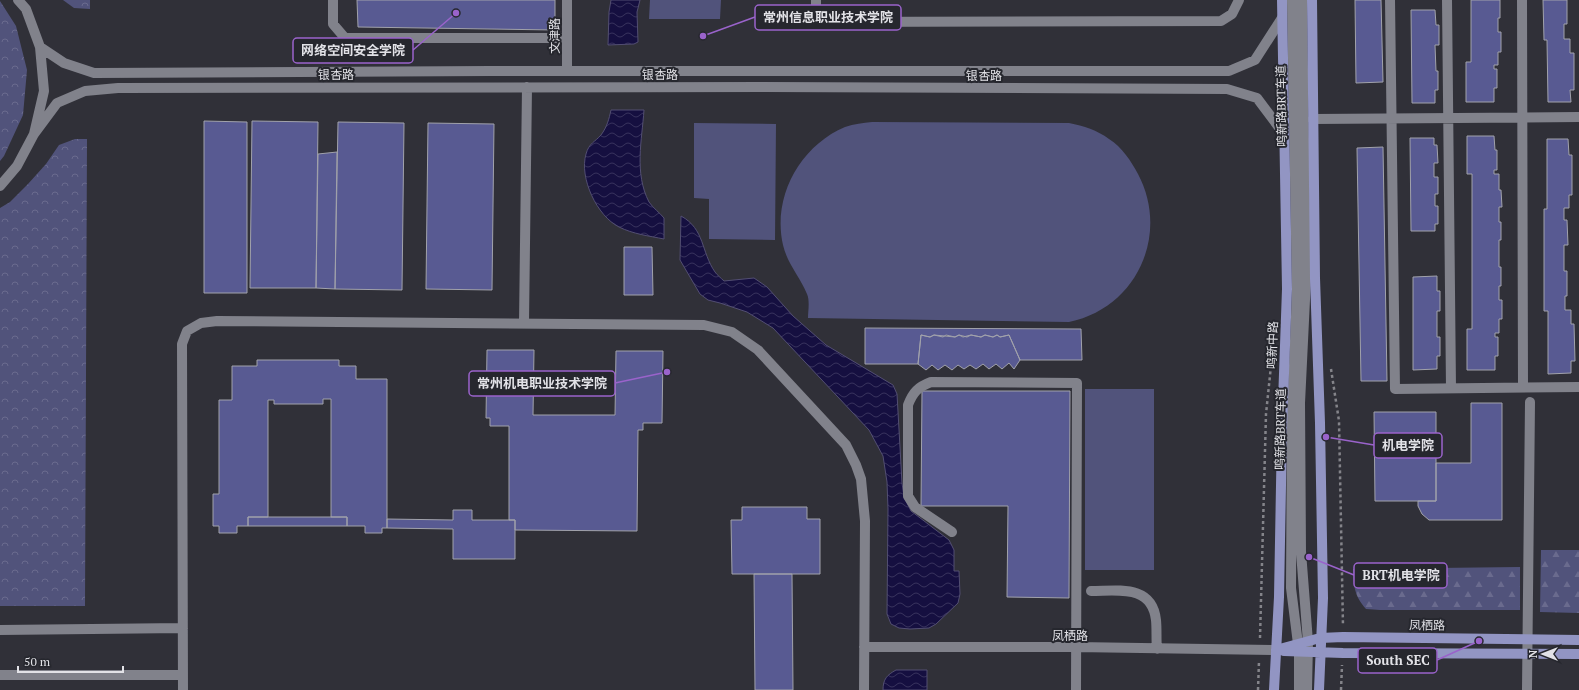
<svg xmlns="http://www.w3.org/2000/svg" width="1579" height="690" font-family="'PT Serif','Noto Sans SC',serif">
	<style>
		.forest { fill: url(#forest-firs) }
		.park { fill: url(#park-crowns) }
		.garden { fill: #51537b }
		.water { fill: url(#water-waves); stroke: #524e72 }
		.building { fill: #585a92; stroke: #a1a2ab }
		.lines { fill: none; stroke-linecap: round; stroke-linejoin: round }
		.path { stroke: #84848a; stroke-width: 2.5; stroke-dasharray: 3 3; stroke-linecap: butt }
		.minor { stroke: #81828b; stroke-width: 10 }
		.major { stroke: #9295c3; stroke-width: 10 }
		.labels { text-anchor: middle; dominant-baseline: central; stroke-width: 4; stroke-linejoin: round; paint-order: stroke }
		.street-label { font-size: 12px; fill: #e2e2e7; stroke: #26272e }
		.leader { fill: none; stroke: #9a63cb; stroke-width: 1.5 }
		.callout-dot { fill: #9a63cb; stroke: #26272e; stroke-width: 1.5 }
		.callout { fill: #26272e; stroke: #9a63cb; stroke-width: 1.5 }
		.callout-label { font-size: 13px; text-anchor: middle; font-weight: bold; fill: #e2e2e7 }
	</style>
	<defs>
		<pattern id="forest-firs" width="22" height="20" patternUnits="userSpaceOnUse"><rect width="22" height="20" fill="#51537b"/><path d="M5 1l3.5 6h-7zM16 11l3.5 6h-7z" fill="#6a6b8e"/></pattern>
		<pattern id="park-crowns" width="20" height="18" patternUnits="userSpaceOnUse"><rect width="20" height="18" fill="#51537b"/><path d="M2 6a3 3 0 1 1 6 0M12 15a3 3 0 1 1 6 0" fill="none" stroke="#6a6b8e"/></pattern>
		<pattern id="water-waves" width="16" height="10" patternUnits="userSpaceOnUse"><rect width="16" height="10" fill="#150f40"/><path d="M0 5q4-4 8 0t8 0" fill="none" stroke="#37325c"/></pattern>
	</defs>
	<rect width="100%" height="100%" fill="#303038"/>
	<path class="forest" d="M1541,550H1579V613L1540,612Z
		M1520,567V610H1380L1366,609C1354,595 1354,587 1353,569Z"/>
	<path class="park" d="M63,0H90V9L74,8Z
		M0,1L16,26L27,70L23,115L4,156L0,161Z
		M75,139H87L85,606H0V208L10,202L28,184L46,164L59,145Z"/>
	<path class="garden" d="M650,0H721L720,19H649Z
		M872,122L1069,123C1084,126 1097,130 1109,139C1122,147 1131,161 1138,174C1170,234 1137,308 1069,322L808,318C808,311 810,301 807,294C800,277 787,263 783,245C772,197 800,146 845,127C854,124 863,123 872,122Z
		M694,123L776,124L775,240L709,239V199L694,198Z
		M1085,389H1154V570H1085Z"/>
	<path class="water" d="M611,0H640L637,12L638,42L634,44L608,45L609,12Z
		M611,110H644C642,140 634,173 649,202C653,208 660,213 664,218V239C649,236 633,234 619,227C597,216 579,178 586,154C589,143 595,142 601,135C607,127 609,119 611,110Z
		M681,216C705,229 701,252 715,272C717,275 721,278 724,281L754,278L767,287L793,316L826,345L893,385L897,394L902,483L904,497L911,511L949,540L954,550V571H959L960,594L958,603L936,624L929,628L910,629L899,628L891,624L887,614L888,509L887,482L883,456L869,430L773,328L747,312L720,303L708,300L700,294L680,260Z
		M896,670H927V690H883C883,679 887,675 896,670Z"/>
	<path class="building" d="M357,0H555V30L358,27Z
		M1355,0H1381L1383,82L1356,83Z
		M1471,0H1500V18H1498V32H1501V52H1498V65H1494V69H1497V88H1494V102H1466V62H1471Z
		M1543,0H1567V24H1564V39H1570V53H1574V90H1570L1571,102H1548L1547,40H1544Z
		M1411,10H1435L1436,25H1439V45H1435L1436,71H1438V90H1435V103H1412Z
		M204,121L247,122V293H204Z
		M252,121L318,122L316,288H250Z
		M338,122L404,123L402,290L335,289Z
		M428,123L494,124L492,290L426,289Z
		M1467,136H1494L1495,150H1497V170H1494V174H1499V190H1501L1502,207H1499V222H1501V240H1499V267H1501V286H1499V300H1502V319H1499V333H1495V337H1498V356H1495V370H1467V329H1472V174H1467Z
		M1410,138H1434V145H1437L1438,163H1434V177H1438V194H1435V206H1438V224H1435V231H1411Z
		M1547,139H1568L1569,155H1572V195H1569V208H1564V220H1567L1568,245H1564V271H1567V296H1565V310H1571V324H1574L1575,361H1571V373L1548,374V311H1544V209H1547Z
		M1383,147L1387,381H1361L1357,148Z
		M337,152L335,289L316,288L318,154Z
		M624,247H652L653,295H624Z
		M1437,276V291H1440V311H1437V337H1440V356H1437V369L1413,370V277Z
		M865,328L1081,329L1082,360H1020L1009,335L1000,337L997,335L993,337L985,335L981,337L971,335L967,337L959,335L955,337L946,335L943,337L934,335L930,337L921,335L918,364H865Z
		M921,335L930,337L934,335L955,337L959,335L963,337L971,335L981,337L985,335L993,337L997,335L1000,337L1009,335L1020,360L1014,369L1009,363L1002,369L996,364L989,369L983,364L976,369L970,365L964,369L958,365L952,370L945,365L938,370L932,365L926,370L918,364Z
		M487,350H534L533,415H615L616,351H663L662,423H643V430H638L637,531L515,530V520H509V426H490V418H486Z
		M257,360H339V366H356V379H387V528H382V533H365V526H347V517H331V399H323V404H274V400H268V517H248V526H237V533H219V526H213V494H219V400H232V366H257Z
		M922,391H1070L1069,598L1007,597L1008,506H921Z
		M1471,403H1502V520H1429L1422,514L1418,506V501H1436V463H1471Z
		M1374,412H1436V501H1375Z
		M742,507H807V519H820V574H732L731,520H742Z
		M453,510H472V520H515V559H453V529L387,528V519L453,520Z
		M248,517H347V526H248Z
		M754,574H792L793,690H755Z"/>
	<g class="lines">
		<path class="path" d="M1331,369L1339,421L1343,626
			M1260,638L1266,414L1272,356
			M1258,690L1259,661
			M1341,690L1342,665"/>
		<path class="minor" d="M333,0V24L345,38H567
			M567,0V71
			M816,0V22L1221,21L1232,14L1239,0
			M1292,0L1297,292L1292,415L1291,588L1299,652V690
			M1302,0L1306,279L1300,403L1301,552L1308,642L1307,690
			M1390,0L1395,389L1579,387
			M1447,0L1451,388
			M1522,0L1523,387
			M40,47L64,63L94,73L490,71H1229L1255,60L1282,18
			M1313,119L1579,117
			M34,134L57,103L85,91L118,88L766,87L1227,89L1257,98L1284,134
			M0,186L17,166L34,134L44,91L40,47L26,9L18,0
			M524,323L527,87
			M952,532L915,507L908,496V405C913,392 918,387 931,382L1077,383L1076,690
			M1091,591C1118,591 1152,584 1156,620C1157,630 1156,639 1157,649
			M0,630L183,628
			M864,647H1076L1276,650
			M0,675H183
			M183,690L182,344L187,331L201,323L217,321L704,325L732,332L758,350L846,445L856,465L861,479L865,521L864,690
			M1527,690L1530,402"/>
		<path class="major" d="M1312,0L1315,278L1320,423L1323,598L1319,690
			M1276,650L1320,638L1343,637L1579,640
			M1284,651L1343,653L1579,654
			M1274,690L1279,597L1282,430L1287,289L1282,0"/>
	</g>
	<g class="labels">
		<g class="street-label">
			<text transform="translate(554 36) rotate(-90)">文津路</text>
			<text x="336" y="74">银杏路</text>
			<text x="660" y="74">银杏路</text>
			<text x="984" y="75">银杏路</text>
			<text transform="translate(1281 106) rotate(-91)">鸣新路BRT车道</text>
			<text transform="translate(1272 345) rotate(-88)">鸣新中路</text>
			<text transform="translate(1280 429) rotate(-89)">鸣新路BRT车道</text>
			<text transform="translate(1427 625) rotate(1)">凤栖路</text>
			<text x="1070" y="635">凤栖路</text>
		</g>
	</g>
	<path class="leader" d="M703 36L755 17M456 13L413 50M667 372L615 383M1326 437L1374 445M1309 557L1354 575M1479 641L1437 660"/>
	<g class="callout-dot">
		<circle cx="703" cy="36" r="4"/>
		<circle cx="456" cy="13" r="4"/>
		<circle cx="667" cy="372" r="4"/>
		<circle cx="1326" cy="437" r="4"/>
		<circle cx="1309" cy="557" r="4"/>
		<circle cx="1479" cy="641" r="4"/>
	</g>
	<g class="callout">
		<rect x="755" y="5" width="146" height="25" rx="4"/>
		<rect x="293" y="38" width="120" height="25" rx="4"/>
		<rect x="469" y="371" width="146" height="25" rx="4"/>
		<rect x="1374" y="433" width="68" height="25" rx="4"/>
		<rect x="1354" y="563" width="93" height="25" rx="4"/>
		<rect x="1358" y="648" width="79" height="25" rx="4"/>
	</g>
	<g class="callout-label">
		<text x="828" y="22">常州信息职业技术学院</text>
		<text x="353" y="55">网络空间安全学院</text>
		<text x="542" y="388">常州机电职业技术学院</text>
		<text x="1408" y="450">机电学院</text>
		<text x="1401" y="580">BRT机电学院</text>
		<text x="1398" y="665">South SEC</text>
	</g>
	<g transform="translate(1543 654) rotate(270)" stroke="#26272e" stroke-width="3" paint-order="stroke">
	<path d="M0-3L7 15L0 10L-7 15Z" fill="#e2e2e7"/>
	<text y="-6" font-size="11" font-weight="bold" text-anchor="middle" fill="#e2e2e7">N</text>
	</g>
	<path d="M18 666v6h105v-6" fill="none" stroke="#e2e2e7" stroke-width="2"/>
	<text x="24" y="666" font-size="12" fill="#e2e2e7" stroke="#26272e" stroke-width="3" paint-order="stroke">50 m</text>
</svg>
